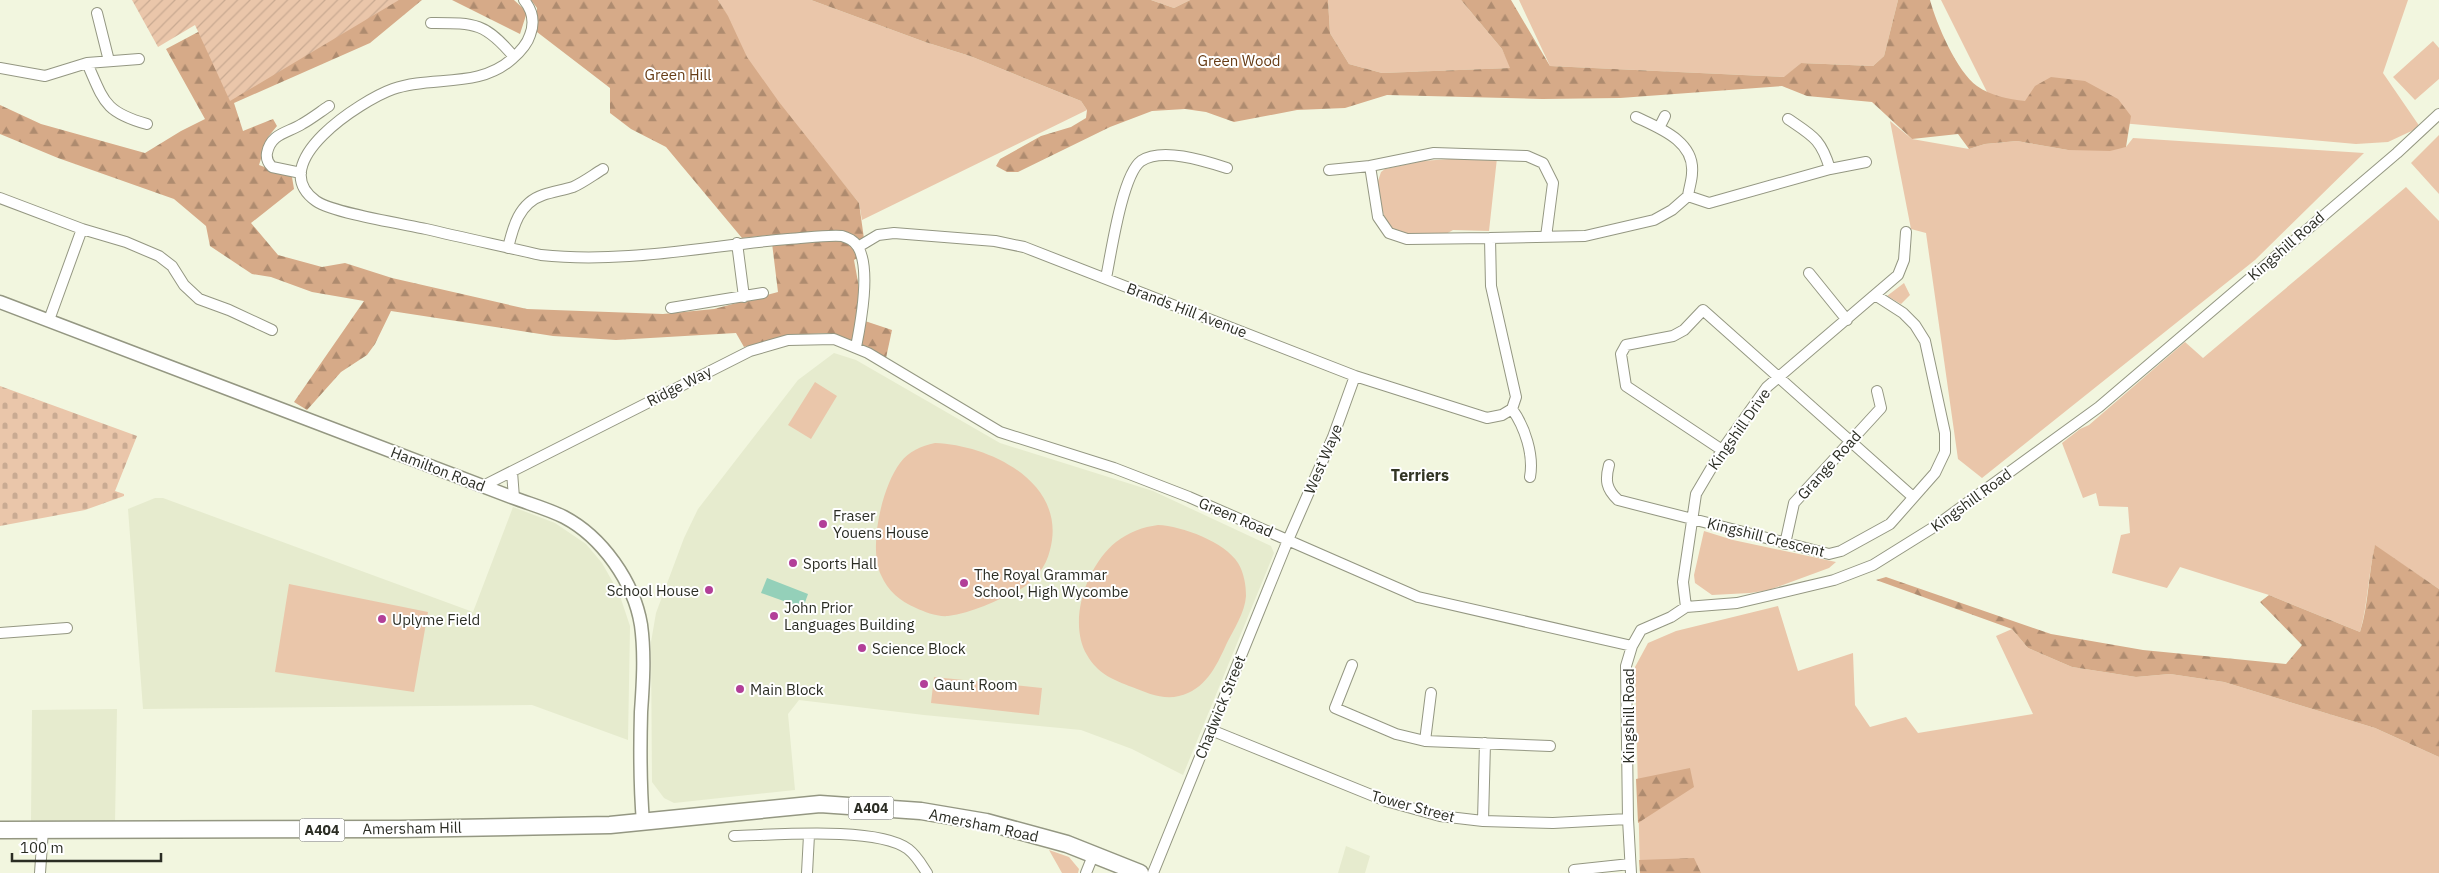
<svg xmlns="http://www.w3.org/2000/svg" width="2439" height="873" font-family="'IBM Plex Sans',sans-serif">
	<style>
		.built { fill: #e6ebce }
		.green { fill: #eac6aa }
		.forest { fill: url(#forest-firs) }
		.cemetery { fill: url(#cemetery-stones) }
		.garden { fill: url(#garden-furrows) }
		.water { fill: #94d0b9 }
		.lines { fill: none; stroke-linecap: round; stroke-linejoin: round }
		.minor-casing { stroke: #949782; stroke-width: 12 }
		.tertiary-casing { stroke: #949782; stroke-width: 15 }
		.primary-casing { stroke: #949782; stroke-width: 19 }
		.minor { stroke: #fff; stroke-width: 10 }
		.tertiary { stroke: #fff; stroke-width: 12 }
		.primary { stroke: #fff; stroke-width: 16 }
		.poi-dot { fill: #b23f98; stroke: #fff; stroke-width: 2 }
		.labels { text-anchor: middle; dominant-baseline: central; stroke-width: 4; stroke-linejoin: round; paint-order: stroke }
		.shield { fill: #fff; stroke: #6b6c66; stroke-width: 1 }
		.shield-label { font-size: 14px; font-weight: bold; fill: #2b2d24 }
		.park-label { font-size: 15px; fill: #673c15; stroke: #fff }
		.street-label { font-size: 15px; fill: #2b2d24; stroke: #fff }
		.poi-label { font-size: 15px; fill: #2b2d24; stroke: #fff; text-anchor: start }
		.neighbourhood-label { font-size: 16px; font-weight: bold; fill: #323523; stroke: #fff }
	</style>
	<defs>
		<pattern id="forest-firs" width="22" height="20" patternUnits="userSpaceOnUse" patternTransform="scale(1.25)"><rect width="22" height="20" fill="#d6aa88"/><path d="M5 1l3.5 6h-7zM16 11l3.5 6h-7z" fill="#ae8b6f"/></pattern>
		<pattern id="cemetery-stones" width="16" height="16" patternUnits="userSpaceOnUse" patternTransform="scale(1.25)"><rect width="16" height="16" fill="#eac6aa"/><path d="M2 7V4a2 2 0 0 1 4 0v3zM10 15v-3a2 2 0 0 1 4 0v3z" fill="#c9aa92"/></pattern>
		<pattern id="garden-furrows" width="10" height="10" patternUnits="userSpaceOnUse" patternTransform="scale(1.25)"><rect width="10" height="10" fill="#eac6aa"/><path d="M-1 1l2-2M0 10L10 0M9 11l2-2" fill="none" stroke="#c9aa92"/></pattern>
	</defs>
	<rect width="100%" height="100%" fill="#f2f6df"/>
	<path class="built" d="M834,353L856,360L1000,443L1153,491L1271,546L1274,553L1183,775L1132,749L1081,730L924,715L799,700L788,714L795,790L674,803L664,798L652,782L651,642L656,613L684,538L698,509L798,380Z
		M155,498H163L473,612L513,507L555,523L586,544L602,563L619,593L630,626L628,740L532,705L143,709L128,509Z
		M117,709L115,823L31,822L32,710Z
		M1346,846L1370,856L1365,873H1338Z"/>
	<path class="green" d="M718,0H811L925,42L970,56L1081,101L1087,110L862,220L859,203C823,157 777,108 747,58C736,39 730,18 718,0Z
		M1151,0H1190L1174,8Z
		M1328,0H1461L1502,49L1511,68L1382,73L1349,64L1330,33Z
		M1519,0H1898L1884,56L1873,66L1801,63L1785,77L1550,66Z
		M1941,0H2408L2383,73L2420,127L2388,142L2356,144L2054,117L1994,106Z
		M2433,41L2439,48V79L2415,100L2393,77Z
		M1890,121L1912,139L1969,149L1985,144L2017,141L2068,150L2126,147L2133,138L2364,153L2255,260L1982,478L1958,459L1926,233L1911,229Z
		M2439,135V194L2411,163Z
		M1477,157L1497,158L1489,231L1453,230L1446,234L1407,235L1394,230L1385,219L1382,209L1377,184L1381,172L1385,169L1422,161Z
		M2406,187L2439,221V589L2375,546C2368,574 2368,604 2360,632L2269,595L2180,567L2167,588L2112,573L2121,535L2130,533L2128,507L2099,506L2096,493L2083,498L2062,443L2080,429L2089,425L2185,342L2203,358Z
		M1904,283L1910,295L1901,304L1887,296Z
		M815,382L837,396L811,439L788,425Z
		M935,443C990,445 1068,483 1050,550C1046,567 1035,581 1019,590C998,600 972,613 948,616C937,617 925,612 916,608C900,601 888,591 881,575C868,547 882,487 900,463C909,451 921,446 935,443Z
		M1158,525C1182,526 1225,542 1238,563C1244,573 1246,585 1246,596C1245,613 1233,630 1226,645C1216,667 1205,690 1179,696C1163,700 1147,693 1132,687C1113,680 1097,673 1087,655C1067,621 1087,565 1116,542C1129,532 1143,527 1158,525Z
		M1704,531L1733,540L1836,562L1829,568L1769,590L1750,593L1712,595L1695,583L1694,575Z
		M289,584L428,612L414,692L275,672Z
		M1778,606L1798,671L1853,653L1855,705L1870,727L1906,717L1918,733L2033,714L1996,636L2012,629L2028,648L2072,667L2136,677L2170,674L2224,682L2375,728L2439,757V873H1640L1635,667L1648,643L1676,631Z
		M934,677L1042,688L1039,715L931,703Z
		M1049,850L1069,857L1079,869L1078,873H1062Z"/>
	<path class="forest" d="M360,0H422L370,43L234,103L243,131L273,119L277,126L268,137L259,165L292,177L294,189L251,223L278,255L322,267L345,263L392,278L527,309L663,314L714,309L778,292L771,235L742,238L666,147L631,129L610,113V88L537,32V8L531,0H718L728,16L747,57L779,102L859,203L866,253L854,260L865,321L892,330L886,358L829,333L790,335L744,347L736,333L616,340L553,336L391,311L375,344L367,355L341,372L307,410L294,402L364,301L312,292L271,277L252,274L210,246L206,226L174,199L58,158L0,134V105L41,124L145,153L181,131L205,119L166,49L232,14Z
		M452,0H514L527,12L520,34Z
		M811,0H1151L1174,8L1190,0H1328L1330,33L1349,64L1382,73L1510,68L1502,49L1461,0H1511L1550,66L1784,77L1801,63L1873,66L1884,56L1898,0H1930C1936,23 1957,72 1977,86C1991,96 2008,99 2025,101L2035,86L2051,77L2085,81L2118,99L2131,116L2126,147L2110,151L2068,150L2017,141L1985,144L1969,149L1958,134L1912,139L1872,102L1807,96L1782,86L1620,98L1542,99L1387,95L1345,108L1297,110L1234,122L1206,112L1185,109L1152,111L1110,127L1018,172H1007L996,166L1000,159L1041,136L1071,127L1086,118L1087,110L1081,101L970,56L925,42Z
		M2375,545L2439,589V757L2375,728L2224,682L2170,674L2136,677L2072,667L2028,648L2012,629L1876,580L1886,577L2051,634L2143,650L2286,664L2302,645L2260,602L2269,595L2360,632C2369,604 2368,574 2375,545Z
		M1690,768L1694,787L1638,823L1636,779Z
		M1694,858L1701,873H1640L1639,860Z"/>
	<path class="cemetery" d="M0,386L137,436L115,491L124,494V496L85,510L0,526Z"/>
	<path class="garden" d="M132,0H399L230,101L195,25L158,47Z"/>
	<path class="water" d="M767,578L808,594L803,608L761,593Z"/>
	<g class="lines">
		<defs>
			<path id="minor" d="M524,0C533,11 535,22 530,35C527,45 520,52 512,59C478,89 433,75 393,89C362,100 263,163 316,201C333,213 403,224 426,229C464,238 502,246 541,255C623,264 706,246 788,239C806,238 824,235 842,236C848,238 854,240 858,247C871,269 861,322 856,347
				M97,13L109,61
				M431,23C474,23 485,22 514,57
				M87,63C104,101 104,112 147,124
				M0,68L45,76L87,63L139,59
				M1636,117C1659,128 1695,141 1692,173C1692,180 1689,188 1688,196
				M1788,119C1813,136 1821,139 1830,169
				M1659,128L1665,116
				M1329,170L1370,166
				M301,173L272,167C268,163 266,159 267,153C271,133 288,133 302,124C311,119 320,112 329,106
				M0,198L82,229
				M1490,238L1407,239L1389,233L1378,217L1370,166L1434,153L1527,156L1543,163L1553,183L1546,237
				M737,243L744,297
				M858,247L878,235L894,233L995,241L1024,247L1355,376L1487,418L1502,415L1512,409
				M508,248C513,227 519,203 543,195C552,192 563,190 573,187C584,182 593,175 603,169
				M1809,273L1847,320
				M1106,278C1111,254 1122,175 1141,161C1162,147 1205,161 1227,168
				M671,308L763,293
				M49,320L82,229L126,242L159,256L172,266L184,285L199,299L229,310L272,330
				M1722,450L1626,386L1621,354L1626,345L1673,336L1684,330L1703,310L1913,497
				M1609,465C1605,480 1606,489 1618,500L1829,554L1841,551L1890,524L1935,473L1945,452V433L1925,341L1915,325L1903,313L1875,295
				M512,472L514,498
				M1530,477C1534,455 1525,427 1512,409L1516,397L1491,286L1490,238L1585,236L1654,220L1672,210L1688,196L1709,203L1830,169L1866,162
				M483,486L750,351L788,340L834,339L868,353L1000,432L1114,468L1189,497L1418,597L1632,646
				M1785,544L1794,503L1881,408L1877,391
				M1686,607L1683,582L1696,494L1722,450L1767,387L1898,275L1904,260L1906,232
				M0,633L67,628
				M1352,665L1335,708L1396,734L1425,741L1550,746
				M1211,730L1386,801L1440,816L1483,821L1553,823L1628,819
				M1425,741L1431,693
				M1483,821L1485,743
				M734,836C774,835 877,826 908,849C917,856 921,864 927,873
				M1574,870L1630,864
				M40,873L43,830
				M807,873L809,835
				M1086,873L1094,853
				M1153,873L1288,540L1333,437L1355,376
				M1631,873L1628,819L1626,666L1632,646L1641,630L1671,617L1686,607L1737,603L1834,580L1873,565L1934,527L2099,407L2397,153L2439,114"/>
			<path id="tertiary" d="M0,302L514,498C530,504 548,509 564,517C602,537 634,582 641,625C645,654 643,684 641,712C640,749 640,786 643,822"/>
			<path id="primary" d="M0,830L399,829L610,825L820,804L921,811L986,822L1067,844L1140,873"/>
		</defs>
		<use href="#minor" class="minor-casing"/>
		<use href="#tertiary" class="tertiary-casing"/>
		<use href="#primary" class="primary-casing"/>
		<use href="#minor" class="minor"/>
		<use href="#tertiary" class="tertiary"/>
		<use href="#primary" class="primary"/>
	</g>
	<g class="poi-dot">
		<circle cx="823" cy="524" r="5"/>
		<circle cx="793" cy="563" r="5"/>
		<circle cx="964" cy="583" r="5"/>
		<circle cx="709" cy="590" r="5"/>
		<circle cx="774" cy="616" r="5"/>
		<circle cx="382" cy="619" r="5"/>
		<circle cx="862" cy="648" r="5"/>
		<circle cx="924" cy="684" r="5"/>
		<circle cx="740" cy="689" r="5"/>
	</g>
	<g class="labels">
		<g class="shield">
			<rect x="848.5" y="796.5" width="45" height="23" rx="4"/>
			<rect x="299.5" y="818.5" width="45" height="23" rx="4"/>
		</g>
		<g class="shield-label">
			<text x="871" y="808">A404</text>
			<text x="322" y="830">A404</text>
		</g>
		<g class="park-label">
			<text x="1239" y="60">Green Wood</text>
			<text x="678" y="74">Green Hill</text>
		</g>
		<g class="street-label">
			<text transform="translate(2286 246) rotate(-41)">Kingshill Road</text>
			<text transform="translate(1187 310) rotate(21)">Brands Hill Avenue</text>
			<text transform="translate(679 386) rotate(-27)">Ridge Way</text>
			<text transform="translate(1739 429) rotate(-55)">Kingshill Drive</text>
			<text transform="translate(1323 459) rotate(-67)">West Waye</text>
			<text transform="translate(1829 465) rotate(-48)">Grange Road</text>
			<text transform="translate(438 469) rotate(21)">Hamilton Road</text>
			<text transform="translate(1971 500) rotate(-36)">Kingshill Road</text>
			<text transform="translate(1236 517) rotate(23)">Green Road</text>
			<text transform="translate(1766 537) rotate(14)">Kingshill Crescent</text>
			<text transform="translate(1220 707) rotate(-68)">Chadwick Street</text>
			<text transform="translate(1628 716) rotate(-90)">Kingshill Road</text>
			<text transform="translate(1413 806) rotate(15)">Tower Street</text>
			<text transform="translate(984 825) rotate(12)">Amersham Road</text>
			<text transform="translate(412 828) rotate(-1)">Amersham Hill</text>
		</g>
		<g class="poi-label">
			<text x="833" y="515">Fraser<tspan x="833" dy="17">Youens House</tspan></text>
			<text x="803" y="563">Sports Hall</text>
			<text x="974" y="574">The Royal Grammar<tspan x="974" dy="17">School, High Wycombe</tspan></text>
			<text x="699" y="590" text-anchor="end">School House</text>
			<text x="784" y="607">John Prior<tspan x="784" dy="17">Languages Building</tspan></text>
			<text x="392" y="619">Uplyme Field</text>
			<text x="872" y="648">Science Block</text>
			<text x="934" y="684">Gaunt Room</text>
			<text x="750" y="689">Main Block</text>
		</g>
		<g class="neighbourhood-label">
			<text x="1420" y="475">Terriers</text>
		</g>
	</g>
	<path d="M12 853v8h149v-8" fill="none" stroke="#2b2d24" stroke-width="2.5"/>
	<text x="20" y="853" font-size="15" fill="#2b2d24" stroke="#ffffff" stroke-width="4" paint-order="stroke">100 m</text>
</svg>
